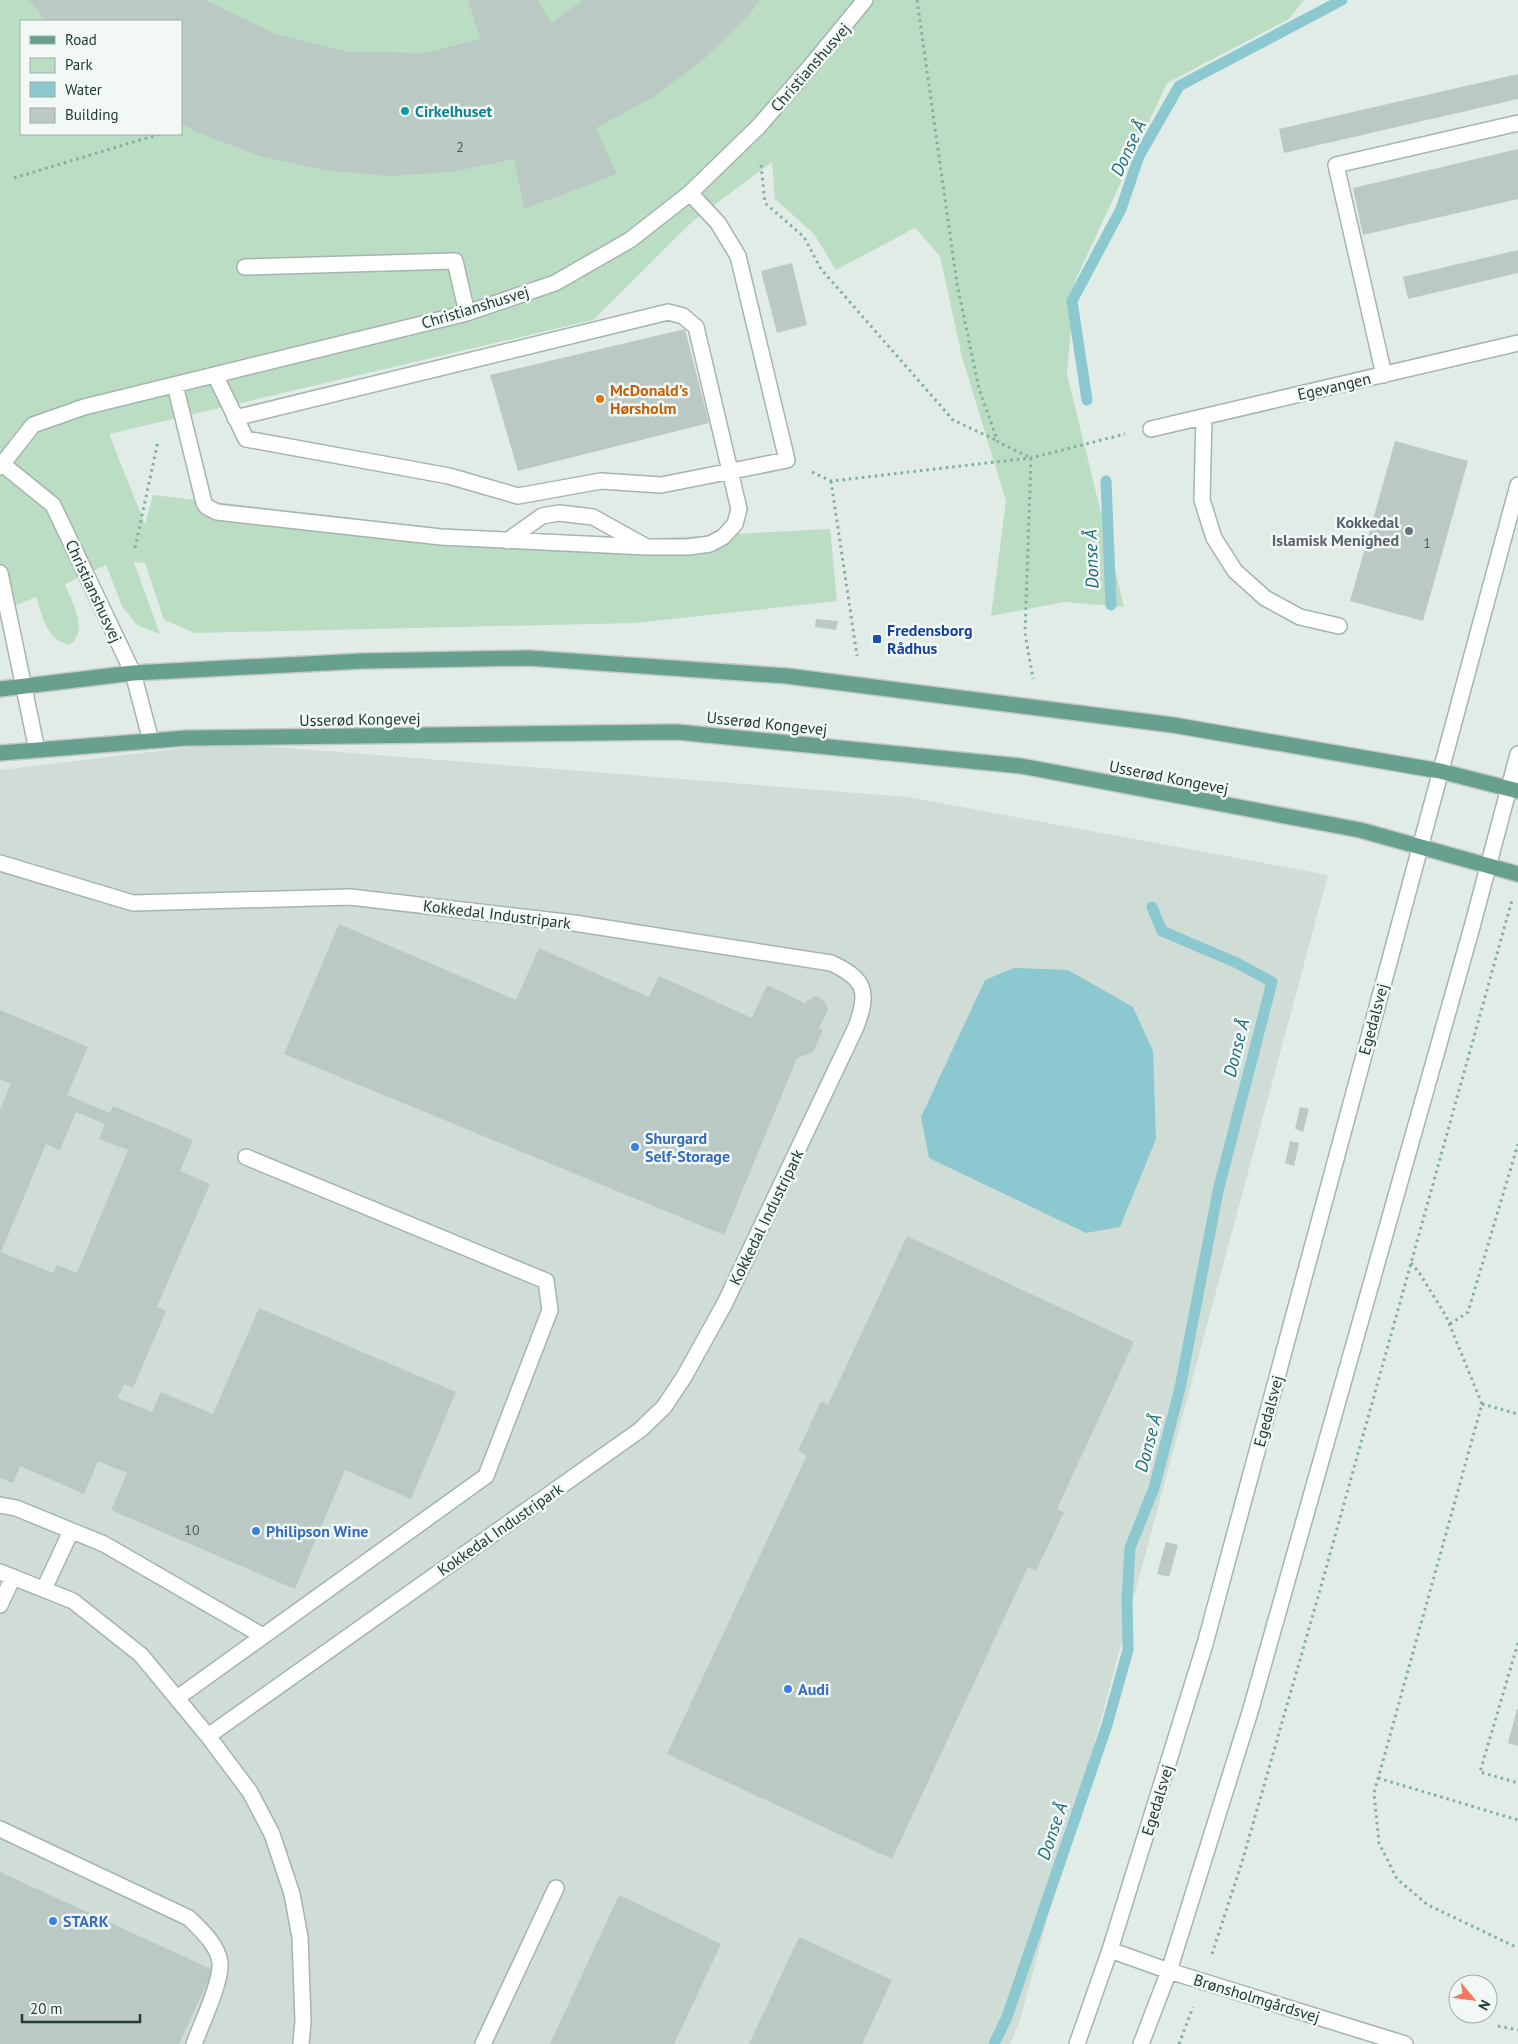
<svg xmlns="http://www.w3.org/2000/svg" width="1518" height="2044" font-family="'PT Sans',sans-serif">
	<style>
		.built { fill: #d0dcd6 }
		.green { fill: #bbddc3; fill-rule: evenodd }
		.water { fill: #8bc8d0 }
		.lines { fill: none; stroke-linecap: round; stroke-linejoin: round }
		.stream { stroke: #8bc8d0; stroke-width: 11 }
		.building { fill: #bac9c3; fill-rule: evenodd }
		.minor-casing { stroke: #a5b4ae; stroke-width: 18 }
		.major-casing { stroke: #c1c8c6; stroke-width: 18 }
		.path { stroke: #83af9f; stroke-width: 3; stroke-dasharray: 2.5 4; stroke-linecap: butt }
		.minor { stroke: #fff; stroke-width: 15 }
		.major { stroke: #67a08f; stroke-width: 15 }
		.culture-dot { fill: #0f9aa8; stroke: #f2f8f5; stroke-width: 2 }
		.food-dot { fill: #e8710a; stroke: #f2f8f5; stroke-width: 2 }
		.worship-dot { fill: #6b7280; stroke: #f2f8f5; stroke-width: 2 }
		.transit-dot { fill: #1a4fb4; stroke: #f2f8f5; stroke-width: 2 }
		.shop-dot { fill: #3f7fe0; stroke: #f2f8f5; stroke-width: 2 }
		.labels { text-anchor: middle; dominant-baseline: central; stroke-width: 5; stroke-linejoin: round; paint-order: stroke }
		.number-label { font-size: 14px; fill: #485f58 }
		.street-label { font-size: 16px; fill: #223c34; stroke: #f2f8f5 }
		.culture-label { font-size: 16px; font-weight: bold; fill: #0d838f; stroke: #f2f8f5; text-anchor: start }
		.food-label { font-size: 16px; font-weight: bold; fill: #c56008; stroke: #f2f8f5; text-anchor: start }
		.worship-label { font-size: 16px; font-weight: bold; fill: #5b616d; stroke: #f2f8f5; text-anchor: end }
		.transit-label { font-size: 16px; font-weight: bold; fill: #164399; stroke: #f2f8f5; text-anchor: start }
		.shop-label { font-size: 16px; font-weight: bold; fill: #366cbe; stroke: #f2f8f5; text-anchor: start }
		.water-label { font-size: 18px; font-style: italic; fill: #1d6c77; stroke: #f2f8f5 }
	</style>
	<rect width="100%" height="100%" fill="#e2ece7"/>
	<path class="built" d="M225,743L908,797L1328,875L1019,2024L1010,2044H0V770Z"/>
	<path class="green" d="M0,0H1304L1289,19L1167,83L1075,281L1067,374L1124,607L1064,602L991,616L1006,501L962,357L940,256L915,228L836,270L814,234L775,199L772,162L694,220L593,320L109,434L145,524L153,495L441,528L453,536L602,541L830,529L837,601L635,623L195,633L164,620L145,563L134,562L160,634L137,625L122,606L106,565L65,584C72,603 89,629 70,645C46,640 43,617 36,597L0,612ZM21,21H181V134H21Z"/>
	<path class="water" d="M1014,968L1068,970L1133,1007L1153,1051L1156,1139L1120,1227L1086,1233L929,1158L921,1117L985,980Z"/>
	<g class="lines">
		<path class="stream" d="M1087,400L1072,301L1121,209L1139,156L1179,86L1342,0
			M1106,481L1111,605
			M994,2044L1007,2017L1107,1725L1128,1650L1127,1598L1130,1548L1154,1488L1180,1388L1218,1191L1272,982L1237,963L1162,931L1152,907"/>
	</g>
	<path class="building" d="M29,0H206L275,34L350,52L426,53L480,39L468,0H538L551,23L583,0H760L750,14L704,59L652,98L596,128L617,174L524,209L514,159L451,172L387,176L323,170L260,156L199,133L181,124V21H46Z
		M1518,74V99L1284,153L1279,129Z
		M1518,149V199L1363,235L1353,188Z
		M1518,250V273L1408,299L1403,277Z
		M792,263L807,325L777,333L761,271Z
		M685,329L709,423L518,471L490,375Z
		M1395,441L1468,461L1423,621L1350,601Z
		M816,619L838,621L836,630L815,627Z
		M339,924L516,1000L539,948L649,997L659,976L752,1018L767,985L806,1004V1001L816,996L825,1002L828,1010L819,1028L823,1030L813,1052L797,1058L724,1235L284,1054Z
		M0,1010L88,1047L67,1095L110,1113L113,1106L193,1140L180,1171L210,1184L157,1307L166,1311L133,1388L124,1384L118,1398L152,1412L161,1392L213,1414L259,1308L456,1392L411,1499L345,1470L295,1589L111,1510L127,1473L98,1461L84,1494L20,1466L13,1483L0,1478V1109L11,1084L0,1079ZM76,1112L105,1124L99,1139L128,1150L77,1273L57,1265L53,1273L1,1252L46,1144L60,1150Z
		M1300,1107L1309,1109L1303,1132L1295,1129Z
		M1290,1141L1299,1143L1294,1166L1285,1163Z
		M907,1236L1134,1342L1057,1509L1064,1512L1036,1571L1028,1567L892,1859L667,1754L807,1455L798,1451L821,1401L828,1405Z
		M1166,1542L1178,1545L1169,1577L1157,1574Z
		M1517,1709H1518V1746L1508,1743Z
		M0,1872L213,1970L179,2044H0Z
		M619,1895L721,1944L674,2044H550Z
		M799,1937L892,1980L862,2044H749Z"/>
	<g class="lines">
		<defs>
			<path id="minor" d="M245,267L455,261L467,313
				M215,375L246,439L449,476L518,496L601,481L661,485L787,460L738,256L718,223L690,193
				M1384,375L1336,165L1518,123
				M175,385L204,503L207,507L217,512L441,537L647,547H688L710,544L723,537L735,524L739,509L696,327L683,316L668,312L235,418
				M1204,417L1202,500L1214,538L1235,571L1265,598L1300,617L1339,626
				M1151,429L1518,343
				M0,462L53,505L133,673L151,741
				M0,467L33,425L84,407L467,313L555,283L630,240L690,193L758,127L810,67L865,0
				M507,541L542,516L559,513L593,517L645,546
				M0,573L37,750
				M0,863L133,903L350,897L574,923L831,963C866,979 869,992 856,1027L725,1303L684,1377L664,1407L640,1430L208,1736
				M0,1505L16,1508L104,1544L263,1636
				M0,1572L73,1601L141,1655L208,1736L250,1792L272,1834L292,1894L300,1937L303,2021L301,2044
				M44,1589L71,1531
				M0,1605L13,1577
				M177,1698L486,1476L550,1310L546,1281L246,1157
				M0,1829L189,1918C201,1930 217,1944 220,1962C222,1981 201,2025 194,2044
				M1110,1950L1169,1971L1405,2044
				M483,2044L556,1888
				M1077,2044L1110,1950L1205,1644L1518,485
				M1141,2044L1169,1971L1250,1712L1472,927L1518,754"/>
			<path id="major" d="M0,689L133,673L363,661L529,658L787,676L1173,725L1440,771L1518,791
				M0,753L187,738L677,732L1021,766L1360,830L1518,874"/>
		</defs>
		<use href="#minor" class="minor-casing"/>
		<use href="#major" class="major-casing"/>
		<path class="path" d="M917,0L957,284L979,389L998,442L1031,458
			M761,165L765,203L804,237L821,269L953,420L998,441
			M14,178L160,134
			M1031,458L1025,633L1033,679
			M812,472L831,481L1031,458L1125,434
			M831,481L857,656
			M135,548L158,441
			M1411,1263L1420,1274L1446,1316L1482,1404L1374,1793L1379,1843L1397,1879L1428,1905L1518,1948
			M1450,1324L1468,1312L1518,1144
			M1482,1404L1518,1414
			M1518,1643L1480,1772L1518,1783
			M1378,1778L1518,1820
			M1212,1954L1242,1862L1320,1590L1512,900
			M1498,2026L1518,2030
			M1179,2044L1193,2007"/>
		<use href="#minor" class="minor"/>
		<use href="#major" class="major"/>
	</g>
	<circle class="culture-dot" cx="405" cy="111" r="5"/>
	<circle class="food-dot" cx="600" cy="399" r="5"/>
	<circle class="worship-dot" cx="1409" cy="531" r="5"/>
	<rect class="transit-dot" x="872" y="634" width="10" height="10" rx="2.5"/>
	<g class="shop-dot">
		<circle cx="635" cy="1147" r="5"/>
		<circle cx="256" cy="1531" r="5"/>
		<circle cx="788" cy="1689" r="5"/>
		<circle cx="53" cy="1921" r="5"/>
	</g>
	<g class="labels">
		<g class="number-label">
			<text x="460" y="147">2</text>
			<text x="1427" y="543">1</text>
			<text x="192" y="1530">10</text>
		</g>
		<g class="street-label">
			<text transform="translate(810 67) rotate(-49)">Christianshusvej</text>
			<text transform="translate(475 307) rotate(-17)">Christianshusvej</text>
			<text transform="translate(1334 386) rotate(-13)">Egevangen</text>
			<text transform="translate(94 591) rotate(65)">Christianshusvej</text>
			<text transform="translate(360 719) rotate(-1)">Usserød Kongevej</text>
			<text transform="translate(767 723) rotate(6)">Usserød Kongevej</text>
			<text transform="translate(1169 777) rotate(11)">Usserød Kongevej</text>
			<text transform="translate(497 914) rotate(7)">Kokkedal Industripark</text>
			<text transform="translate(1373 1019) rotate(-75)">Egedalsvej</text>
			<text transform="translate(766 1217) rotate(-64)">Kokkedal Industripark</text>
			<text transform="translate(1268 1411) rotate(-75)">Egedalsvej</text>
			<text transform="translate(500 1529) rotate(-35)">Kokkedal Industripark</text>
			<text transform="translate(1157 1800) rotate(-73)">Egedalsvej</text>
			<text transform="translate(1257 1998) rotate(17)">Brønsholmgårdsvej</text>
		</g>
		<g class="culture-label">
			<text x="415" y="111">Cirkelhuset</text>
		</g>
		<g class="food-label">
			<text x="610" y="390">McDonald's<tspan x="610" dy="18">Hørsholm</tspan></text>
		</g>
		<g class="worship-label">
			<text x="1399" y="522">Kokkedal<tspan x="1399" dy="18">Islamisk Menighed</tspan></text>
		</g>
		<g class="transit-label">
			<text x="887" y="630">Fredensborg<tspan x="887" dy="18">Rådhus</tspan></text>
		</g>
		<g class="shop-label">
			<text x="645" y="1138">Shurgard<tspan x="645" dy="18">Self-Storage</tspan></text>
			<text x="266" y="1531">Philipson Wine</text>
			<text x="798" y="1689">Audi</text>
			<text x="63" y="1921">STARK</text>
		</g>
		<g class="water-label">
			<text transform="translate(1128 148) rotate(-65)">Donse Å</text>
			<text transform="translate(1091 559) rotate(-92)">Donse Å</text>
			<text transform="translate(1236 1048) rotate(-76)">Donse Å</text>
			<text transform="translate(1148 1443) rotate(-75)">Donse Å</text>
			<text transform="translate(1052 1831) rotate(-71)">Donse Å</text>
		</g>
	</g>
	<rect x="20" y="20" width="162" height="115" fill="#f2f8f5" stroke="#9fada8"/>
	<rect x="30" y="36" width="25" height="8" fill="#67a08f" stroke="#9fada8"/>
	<text x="65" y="45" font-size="15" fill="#223c34">Road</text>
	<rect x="30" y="58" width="25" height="15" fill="#bbddc3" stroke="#9fada8"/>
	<text x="65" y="70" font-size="15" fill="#223c34">Park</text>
	<rect x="30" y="82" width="25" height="15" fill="#8bc8d0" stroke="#9fada8"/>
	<text x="65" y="95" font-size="15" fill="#223c34">Water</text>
	<rect x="30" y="108" width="25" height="15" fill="#bac9c3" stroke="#9fada8"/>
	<text x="65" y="120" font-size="15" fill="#223c34">Building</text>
	<g transform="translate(1473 1999) rotate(119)"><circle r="24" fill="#f2f8f5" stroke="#9fada8"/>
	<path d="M0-4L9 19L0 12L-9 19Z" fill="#ef7a5d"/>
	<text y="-8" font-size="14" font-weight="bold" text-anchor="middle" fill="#223c34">N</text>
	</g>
	<path d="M22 2014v8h118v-8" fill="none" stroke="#223c34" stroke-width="2.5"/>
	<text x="30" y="2014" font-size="15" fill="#223c34" stroke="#f2f8f5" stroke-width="4" paint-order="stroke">20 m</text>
</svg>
